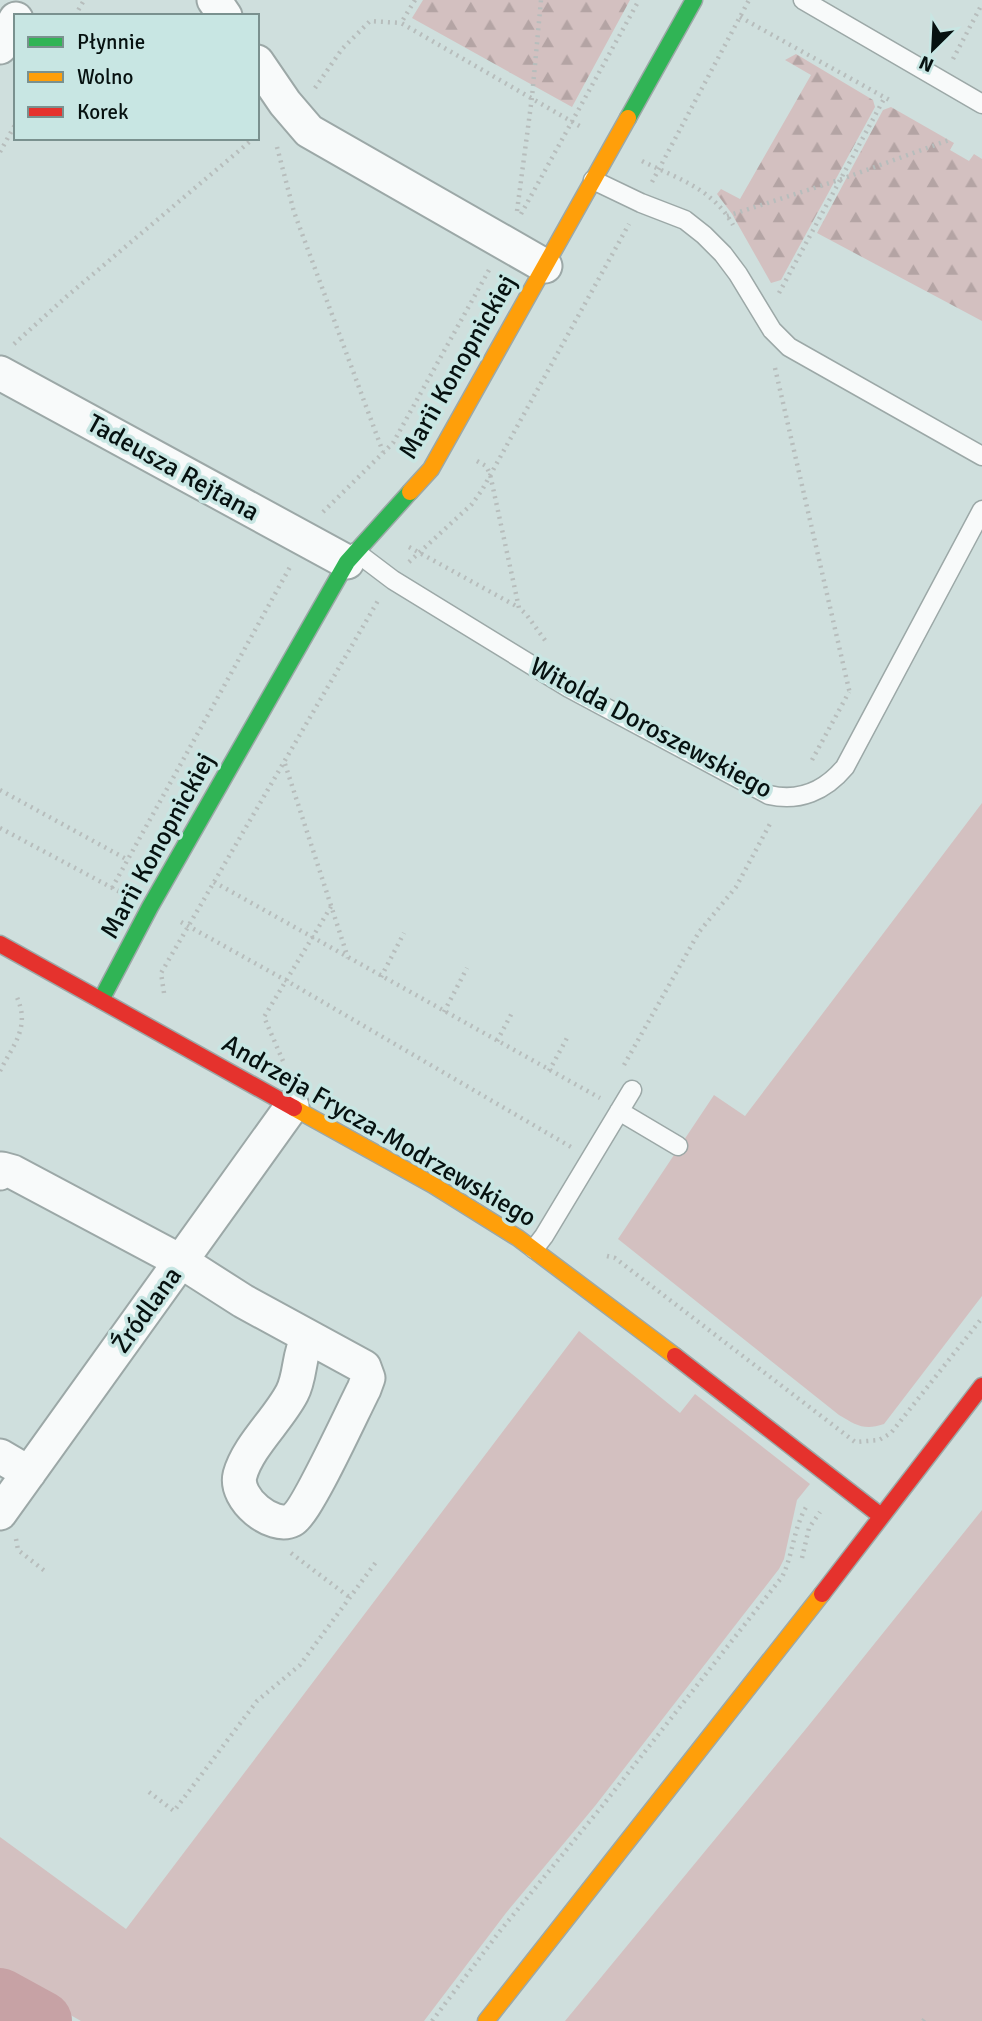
<svg xmlns="http://www.w3.org/2000/svg" width="982" height="2021" font-family="Signika,sans-serif">
	<style>
		.green { fill: #d3c0c0 }
		.forest { fill: url(#forest-firs) }
		.lines { fill: none; stroke-linecap: round; stroke-linejoin: round }
		.river { stroke: #c7a2a5; stroke-width: 60 }
		.lane-casing { stroke: #9ca8a7; stroke-width: 21 }
		.street-casing { stroke: #9ca8a7; stroke-width: 37 }
		.fast-casing { stroke: #9ca8a7; stroke-width: 19 }
		.slow-casing { stroke: #9ca8a7; stroke-width: 19 }
		.jam-casing { stroke: #9ca8a7; stroke-width: 19 }
		.path { stroke: #b7bdbc; stroke-width: 4.5; stroke-dasharray: 2 5; stroke-linecap: butt }
		.lane { stroke: #f8fafa; stroke-width: 18 }
		.street { stroke: #f8fafa; stroke-width: 33 }
		.fast { stroke: #30b455; stroke-width: 16 }
		.slow { stroke: #ff9f0a; stroke-width: 16 }
		.jam { stroke: #e5322d; stroke-width: 16 }
		.labels { text-anchor: middle; dominant-baseline: central; stroke-width: 7; stroke-linejoin: round; paint-order: stroke }
		.street-label { font-size: 26px; fill: #061110; stroke: #c8e6e3 }
	</style>
	<defs>
		<pattern id="forest-firs" width="22" height="20" patternUnits="userSpaceOnUse" patternTransform="scale(1.75)"><rect width="22" height="20" fill="#d3c0c0"/><path d="M5 1l3.5 6h-7zM16 11l3.5 6h-7z" fill="#b4a4a4"/></pattern>
	</defs>
	<rect width="100%" height="100%" fill="#cfdfdd"/>
	<path class="green" d="M982,803V1296L884,1424C864,1431 856,1425 839,1415L618,1239L714,1095L745,1116Z
		M579,1331L680,1413L695,1394L810,1484L797,1500L784,1559L779,1569L595,1806L506,1913L424,2021H81L0,1975V1837L126,1929Z
		M982,1510V2021H565L805,1730Z"/>
	<path class="forest" d="M423,0H630L572,107L412,18Z
		M796,54L873,100L875,107L781,280L771,283L732,214L717,194L721,189L740,199L811,75L785,60Z
		M891,107L954,143L950,150L969,161L974,154L982,159V321L817,233L883,110Z"/>
	<g class="lines">
		<path class="river" d="M0,1998L42,2021"/>
		<defs>
			<path id="lane" d="M803,0L982,104
				M593,180L641,203L685,220L704,235L723,254L738,274L772,330L789,347L982,456
				M356,552L393,580L569,688L769,795C799,802 825,791 845,767L982,510
				M619,1111L678,1146
				M534,1249L544,1236L632,1090"/>
			<path id="street" d="M214,0L225,16
				M0,47L16,19
				M257,62L285,103L309,131L545,266
				M0,373L347,562
				M0,1173L2,1169L13,1172L182,1262L243,1301L364,1367L368,1378L364,1389C353,1410 307,1512 292,1520C273,1530 234,1499 240,1475C248,1446 278,1420 292,1393C301,1376 298,1356 308,1337
				M0,1456L29,1473
				M0,1513L292,1106"/>
			<path id="fast" d="M628,118L694,0
				M101,1000L150,907L347,562L410,492"/>
			<path id="slow" d="M410,492L431,469L628,118
				M294,1108L433,1185L518,1238L675,1356
				M486,2021L822,1594"/>
			<path id="jam" d="M0,944L294,1108
				M675,1356L881,1516
				M822,1594L982,1386"/>
		</defs>
		<use href="#lane" class="lane-casing"/>
		<use href="#street" class="street-casing"/>
		<use href="#fast" class="fast-casing"/>
		<use href="#slow" class="slow-casing"/>
		<use href="#jam" class="jam-casing"/>
		<path class="path" d="M415,0L401,23L583,128
			M75,16L84,0
			M740,17L893,102
			M953,59L982,4
			M315,88L342,49L370,21L401,23
			M277,147L294,212L383,452
			M0,152L16,123
			M642,161C678,179 712,188 733,225
			M652,182L749,0
			M517,211L532,97L541,0
			M521,214L639,0
			M727,216L839,180L949,140
			M779,293L885,97
			M14,344L66,297L254,138
			M775,368L850,694
			M477,461L486,466L490,474L519,608L526,614L547,643
			M323,512L393,443L489,270
			M409,547L518,607
			M409,562L472,504L482,490L629,224
			M812,760L849,692
			M285,764L348,958
			M0,790L128,860
			M0,828L120,892
			M214,882L600,1098
			M112,888L290,567
			M181,922L287,981L571,1147
			M381,977L404,933
			M164,993L161,973L379,599
			M444,1012L467,968
			M497,1041L513,1011
			M283,1061L264,1017L332,905
			M624,1065L699,932L736,887L771,822
			M0,1071C14,1043 31,1027 16,995
			M549,1071L567,1038
			M607,1256L615,1258L855,1442L879,1440L891,1433L982,1318
			M16,1539L18,1550L46,1572
			M291,1553L349,1597
			M802,1558L809,1528L820,1512
			M149,1792L174,1811L257,1701L300,1665L376,1562
			M432,2021L500,1931L603,1805L782,1577C794,1553 793,1527 808,1504
			M923,2021L927,2016"/>
		<use href="#lane" class="lane"/>
		<use href="#street" class="street"/>
		<use href="#fast" class="fast"/>
		<use href="#slow" class="slow"/>
		<use href="#jam" class="jam"/>
	</g>
	<g class="labels">
		<g class="street-label">
			<text transform="translate(458 367) rotate(-60)">Marii Konopnickiej</text>
			<text transform="translate(173 468) rotate(29)">Tadeusza Rejtana</text>
			<text transform="translate(651 728) rotate(28)">Witolda Doroszewskiego</text>
			<text transform="translate(158 846) rotate(-61)">Marii Konopnickiej</text>
			<text transform="translate(379 1131) rotate(30)">Andrzeja Frycza-Modrzewskiego</text>
			<text transform="translate(147 1310) rotate(-54)">Źródlana</text>
		</g>
	</g>
	<rect x="14" y="14" width="245" height="126" fill="#c8e6e3" stroke="#7a918f" stroke-width="2"/>
	<rect x="28" y="37" width="35" height="10" fill="#30b455" stroke="#7a918f" stroke-width="2"/>
	<text x="77" y="49" font-size="21" fill="#061110">Płynnie</text>
	<rect x="28" y="72" width="35" height="10" fill="#ff9f0a" stroke="#7a918f" stroke-width="2"/>
	<text x="77" y="84" font-size="21" fill="#061110">Wolno</text>
	<rect x="28" y="107" width="35" height="10" fill="#e5322d" stroke="#7a918f" stroke-width="2"/>
	<text x="77" y="119" font-size="21" fill="#061110">Korek</text>
	<g transform="translate(933 49) rotate(204)" stroke="#c8e6e3" stroke-width="5" paint-order="stroke">
	<path d="M0-5L12 26L0 18L-12 26Z" fill="#061110"/>
	<text y="-10" font-size="19" font-weight="bold" text-anchor="middle" fill="#061110">N</text>
	</g>
</svg>
